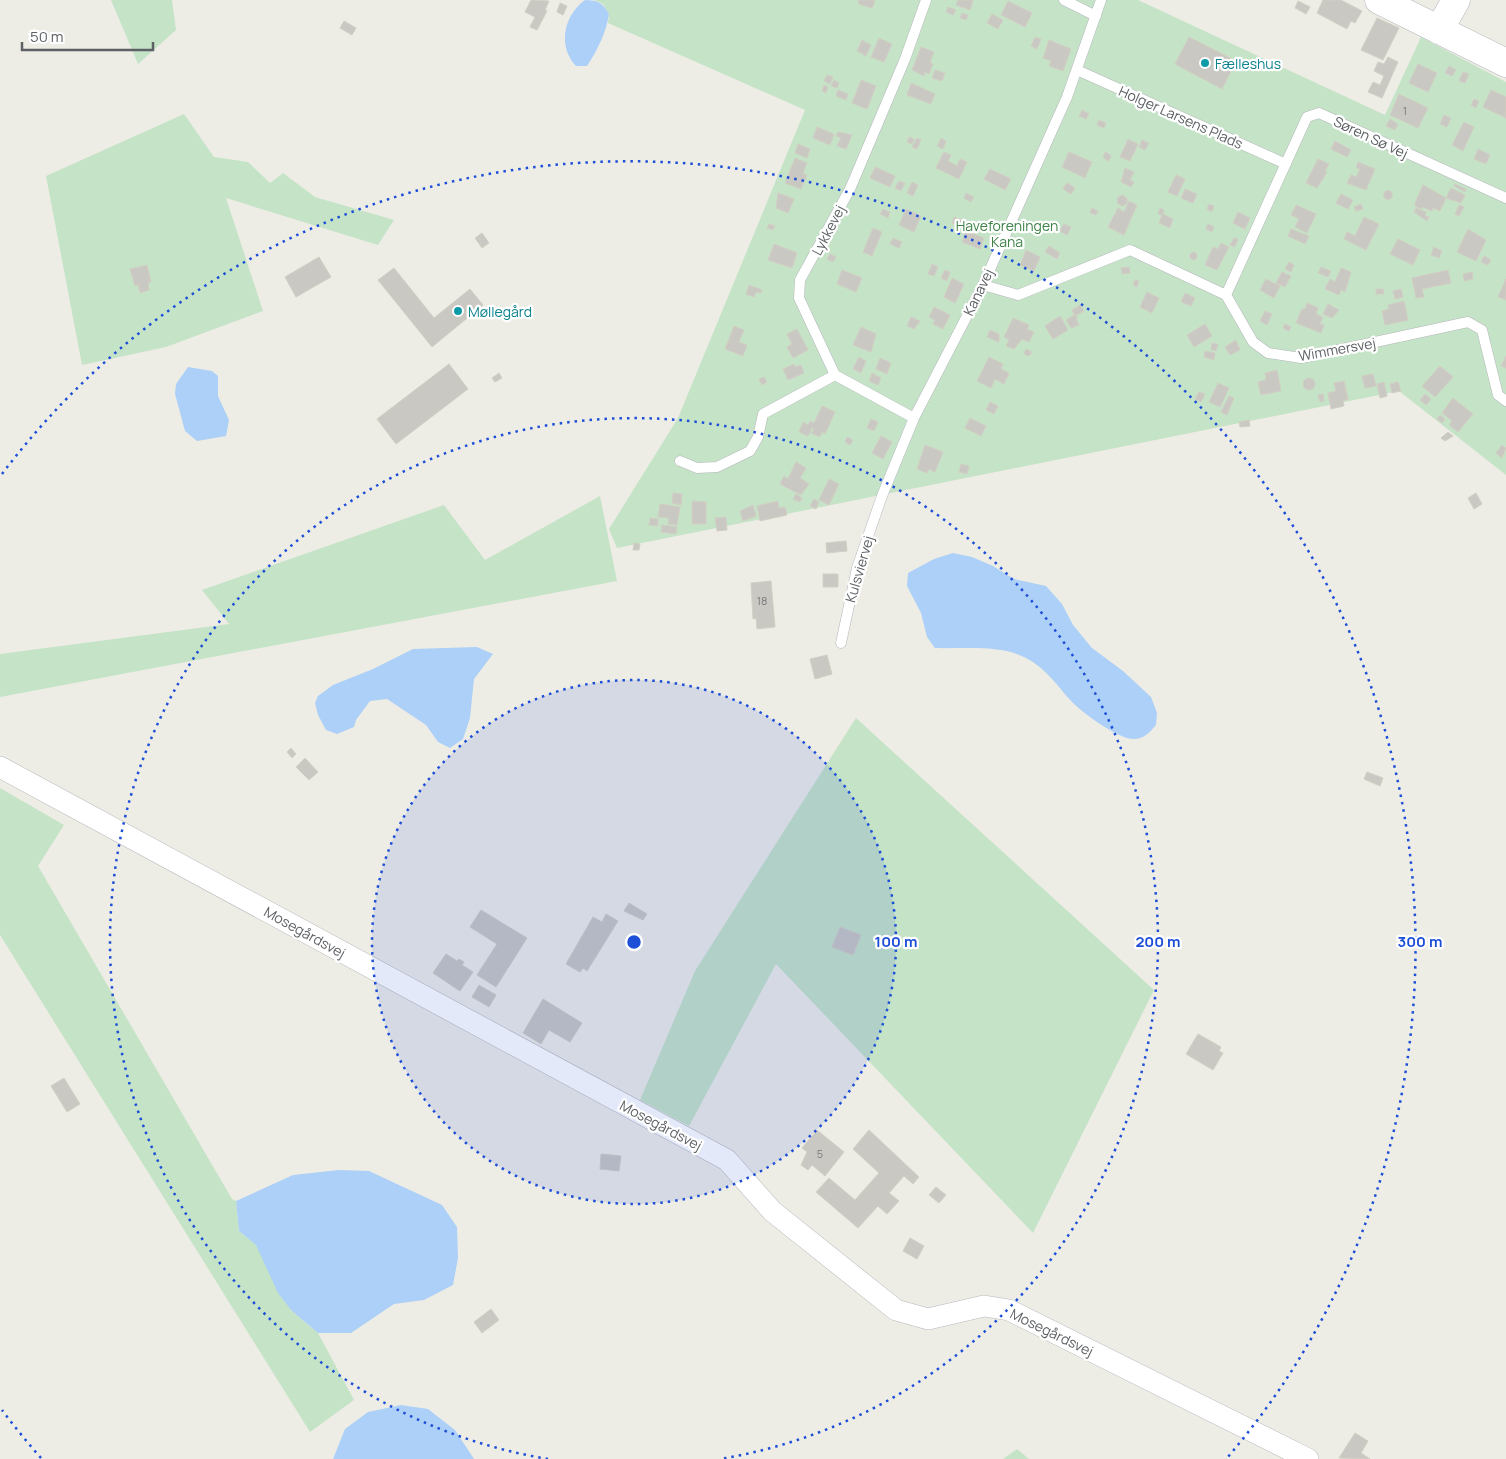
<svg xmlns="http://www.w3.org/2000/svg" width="1506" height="1459" font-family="Manrope,sans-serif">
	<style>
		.green { fill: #c4e3c7 }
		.water { fill: #acd0f7 }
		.building { fill: #c9c8c2; stroke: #d2cfc4 }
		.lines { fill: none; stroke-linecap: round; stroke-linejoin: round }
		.lane-casing { stroke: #b5b7bb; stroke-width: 11 }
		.street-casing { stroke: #b5b7bb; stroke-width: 22 }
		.secondary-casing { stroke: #b4b7bb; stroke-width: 29 }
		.lane { stroke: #fff; stroke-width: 10 }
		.street { stroke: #fff; stroke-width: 21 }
		.secondary { stroke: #fff; stroke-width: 28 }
		.ring { fill: none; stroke: #1d4ed8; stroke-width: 2.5; stroke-dasharray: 2.5 5 }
		.culture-dot { fill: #0f9aa8; stroke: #fff; stroke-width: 2 }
		.labels { text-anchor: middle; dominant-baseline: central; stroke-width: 4.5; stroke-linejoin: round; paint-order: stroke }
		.number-label { font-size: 11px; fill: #787a7c }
		.culture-label { font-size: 14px; fill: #0d838f; stroke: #fff; text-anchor: start }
		.street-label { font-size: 14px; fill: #5d6064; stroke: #fff }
		.park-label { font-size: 14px; fill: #3e8247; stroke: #fff }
		.centre { fill: #1d4ed8; stroke: #fff; stroke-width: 2.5 }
		.ring-label { font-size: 15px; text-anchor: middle; font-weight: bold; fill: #1d4ed8; stroke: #fff; stroke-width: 4.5; stroke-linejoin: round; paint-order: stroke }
	</style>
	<rect width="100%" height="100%" fill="#eeede5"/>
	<path class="green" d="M111,0H172L176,30L138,64Z
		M594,0H1138L1385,115L1421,37L1506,82V475L1399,391L617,548L609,529L678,418L805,110L608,23L609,14L603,4Z
		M184,114L214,157L248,162L270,183L283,173L315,197L394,220L378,245L226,198L263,311L166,347L82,365L46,176Z
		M600,496L617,581L0,697V654L229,624L202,590L444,505L485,560Z
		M856,718L1154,990L1033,1233L776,964L689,1126L640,1100L695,971Z
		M0,788L64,825L38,866L232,1199L236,1201L239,1231L256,1245L292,1311L318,1333L354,1400L310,1432L0,935Z
		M1017,1449L1029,1459H1003Z"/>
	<path class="water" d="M585,0C598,0 603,3 609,14C606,33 598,49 587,66H576C557,46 564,15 585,0Z
		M188,367L212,371L218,376V396L229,420L226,436L197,441L185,431L175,394L176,384Z
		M953,553L972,557L993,566L1014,579L1046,586L1062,604L1073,625L1092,648L1123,671L1151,697L1157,713L1156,725C1150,732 1145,738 1135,739C1121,741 1083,713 1073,703C1058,687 1046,668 1026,658C1000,644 964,649 935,648L927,637L921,613L907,586L908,573L934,559Z
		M477,647L493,654L474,679L470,718L463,739L450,748L438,742L426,725L387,699L370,701L356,720L354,727L337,734L326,730L318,715L315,703L318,696L333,685L373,669L413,649Z
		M339,1170L369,1171L442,1205L457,1227L458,1258L453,1285L424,1300L394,1304L351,1333H318L292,1311L278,1293L256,1245L239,1231L236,1201L293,1175Z
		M401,1405L428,1409L455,1430L474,1459H333L345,1429L368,1412Z"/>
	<path class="building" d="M531,0L549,1L545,10L547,11L537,30L530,27L535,17L525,12Z
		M858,0H873L875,1L872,8L859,4Z
		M958,0H973L970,10L956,5Z
		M1323,0H1341L1362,11L1355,23L1351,21L1347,29L1317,13Z
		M1008,1L1032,13L1025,27L1001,15Z
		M1298,1L1310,7L1306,14L1295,8Z
		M560,3L567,6L563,15L557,12Z
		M948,7L956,10L953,15L946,12Z
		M962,13L968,15L966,20L960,18Z
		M992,14L1003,20L998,29L987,23Z
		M1377,18L1399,28L1383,60L1361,50Z
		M344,21L356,28L352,35L340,28Z
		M1035,37L1041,39L1037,49L1031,46Z
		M1189,37L1236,61L1222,89L1175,64Z
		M879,38L892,44L884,62L871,57Z
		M862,40L871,45L866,56L857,51Z
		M1049,40L1071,49L1063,71L1049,66L1051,61L1043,58Z
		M921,47L934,52L930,62L933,64L929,74L925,72L924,76L912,70Z
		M1388,57L1398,62L1382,98L1368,92L1373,82L1380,85L1384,76L1374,71L1378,62L1384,64Z
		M1418,64L1437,73L1428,92L1409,83Z
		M1449,66L1456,70L1452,76L1445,73Z
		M935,70L945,73L942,81L932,78Z
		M1463,72L1469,74L1465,83L1459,81Z
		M827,75L833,77L830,84L824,81Z
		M834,80L839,83L837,88L831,86Z
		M861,80L876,86L867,109L852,103Z
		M911,83L935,94L931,104L907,95Z
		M824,85L828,87L826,93L822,91Z
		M838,90L848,94L846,100L836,96Z
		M1491,90L1506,97V118L1483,107Z
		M1399,94L1428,108L1418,128L1390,115Z
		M1474,99L1479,101L1476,108L1471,105Z
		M1082,110L1089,114L1086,119L1079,116Z
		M1444,115L1451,118L1447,127L1440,124Z
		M1390,119L1398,124L1395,130L1386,126Z
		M1099,120L1106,123L1104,128L1097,125Z
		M1464,122L1474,127L1463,151L1452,145Z
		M817,127L834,134L830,145L813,138Z
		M838,132L852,135L846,149L837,146L841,138L836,136Z
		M909,137L914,139L912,144L907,142Z
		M917,138L921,140L917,149L912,147Z
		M941,138L946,141L943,149L937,146Z
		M1128,139L1138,144L1130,161L1120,157Z
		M1142,140L1149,143L1145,150L1139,147Z
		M1335,141L1351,150L1347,157L1331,149Z
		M798,144L810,149L807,158L795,153Z
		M1478,149L1490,155L1486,164L1474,159Z
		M944,152L951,155L948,161L957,166L960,159L967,162L959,179L936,168Z
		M1069,152L1092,162L1085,178L1062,167Z
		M1105,152L1111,155L1109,161L1103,158Z
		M795,158L807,163L803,173L807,175L801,189L785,183Z
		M1318,159L1329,164L1325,171L1327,172L1317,188L1306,183Z
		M1358,162L1375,169L1366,190L1347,183L1351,175L1356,177L1360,169L1356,168Z
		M875,167L895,176L890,187L870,178Z
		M1125,168L1134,172L1130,180L1134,182L1131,187L1121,182Z
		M990,169L1011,179L1005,190L984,179Z
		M1176,175L1185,179L1177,196L1168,192Z
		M899,181L905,183L901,191L895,188Z
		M912,182L918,185L913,196L907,193Z
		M1067,183L1075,188L1071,194L1063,189Z
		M1455,184L1466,189L1465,192L1454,186Z
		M1423,185L1446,198L1451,188L1465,195L1461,203L1446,198L1440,211L1433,208L1432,211L1422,207V209L1415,206V203Z
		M1185,189L1197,194L1193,203L1181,198Z
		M1383.5 195a4.5 4.5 0 1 1 9 0a4.5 4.5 0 1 1-9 0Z
		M778,193L794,199L788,213L776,208Z
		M966,193L974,197L971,202L964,198Z
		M1341,194L1353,200L1348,209L1336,203Z
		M1122,195L1127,198V203L1123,206L1118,204L1117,198Z
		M1129,201L1137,205L1124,235L1108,227L1118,208L1124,212Z
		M1209,204L1214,206L1212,212L1207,209Z
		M1361,204L1363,209L1356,211L1354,207Z
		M1296,205L1316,214L1307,233L1295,227L1299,219L1291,215Z
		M1459,205L1464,207L1459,216L1455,214Z
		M1092,208L1098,211L1096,215L1090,213Z
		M1160,208L1164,210L1163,214L1173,219L1170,228L1159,223L1162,215L1158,214Z
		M1416,208L1426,212L1425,216L1429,217L1427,221L1414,212Z
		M883,209L890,212L888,218L880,214Z
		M906,209L921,216L914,232L899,225Z
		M1238,212L1250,218L1245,229L1233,223Z
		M954,217L965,221L963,228L952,223Z
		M1364,217L1379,224L1366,250L1344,239L1347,232L1355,236Z
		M769,224L775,226L773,230L767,228Z
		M1064,224L1071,227L1067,235L1060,231Z
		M1208,224L1214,227L1212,232L1206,229Z
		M873,228L882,232L872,256L863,252Z
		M1291,229L1309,236L1305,244L1288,236Z
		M1468,229L1486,240L1476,261L1457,252Z
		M966,231L984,238L980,249L962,242Z
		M482,233L489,243L482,248L475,238Z
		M893,238L902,242L899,248L890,244Z
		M1234,238L1238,239L1235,247L1230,245Z
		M1398,239L1420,250L1413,265L1390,254Z
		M1221,243L1229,247L1217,270L1205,265L1213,247L1218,249Z
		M774,244L797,253L792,268L768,260Z
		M1049,246L1060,253L1057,259L1045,252Z
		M1434,247L1442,251L1439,258L1431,255Z
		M1026,250L1040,257L1034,271L1020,265Z
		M1194,252L1197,254V258L1194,260L1190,258V254Z
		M830,254L836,257L833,262L827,259Z
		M1484,256L1491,260L1488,265L1481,262Z
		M319,257L331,277L296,297L285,277Z
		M1289,262L1294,265L1291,272L1285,269Z
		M932,264L938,267L934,276L928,274Z
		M147,265L151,282L148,283L149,290L140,293L138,285L135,286L130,269Z
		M1129,267L1130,273L1122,274L1121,268Z
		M1321,267L1331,271L1328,277L1318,273Z
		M394,268L434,318L470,289L483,305L432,347L378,280Z
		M1341,268L1351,272L1345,292L1341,290L1339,295L1325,289L1330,279L1335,282Z
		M842,270L862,278L856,292L837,284Z
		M945,270L950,272L947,281L941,278Z
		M1448,270L1451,283L1422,289L1424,297L1416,298L1412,278Z
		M1282,272L1291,276L1285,287L1276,283Z
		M1472,272L1473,279L1464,281L1463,274Z
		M952,278L964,284L955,303L944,297Z
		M1266,279L1280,286L1274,298L1260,290Z
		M1506,279V300L1498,297Z
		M1135,280L1139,281L1137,287L1133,285Z
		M749,285L762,290L761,293L756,292L754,297L746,294Z
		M1376,289H1383L1384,294H1376Z
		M1401,289L1403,297L1395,299L1393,291Z
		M1147,292L1159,298L1152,313L1140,307Z
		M1185,293L1195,298L1191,306L1181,302Z
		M1404,301L1408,320L1385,325L1382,311L1389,309L1388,305Z
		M1307,303L1318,308L1316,314L1323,317L1320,324L1324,325L1321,333L1296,323L1302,309H1305Z
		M1328,304L1339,310L1332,318L1323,314Z
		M1080,305L1084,311L1075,316L1072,310Z
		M934,307L950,315L943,329L933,324L935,320L929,317Z
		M1265,311L1272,314L1267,325L1260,321Z
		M1074,315L1078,318L1076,319L1079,325L1071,328L1066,320Z
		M1060,316L1068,330L1053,339L1045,326Z
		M911,317L920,321L914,329L907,326Z
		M1013,318L1029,325L1027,329L1034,332L1029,342L1022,339L1014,349L1006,346L1009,340L1004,337Z
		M1205,324L1212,336L1194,347L1187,335Z
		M1285,324L1291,327L1289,331L1283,328Z
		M734,326L744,330L739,342L747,345L743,356L725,349Z
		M861,327L876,334L871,352L853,345Z
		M797,329L808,350L793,358L787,347L792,344L787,334Z
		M990,330L999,334V342L987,337Z
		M1236,340L1240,350L1230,355L1225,347Z
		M1212,343L1218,344L1216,351L1211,350Z
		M1026,349L1032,352L1029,356L1024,354Z
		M1205,351L1215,353L1214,360L1204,357Z
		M1506,356V368L1501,366Z
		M859,357L866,361L861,373L853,369Z
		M989,357L1003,364L1001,369L1009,373L1004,384L995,379L991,388L977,381Z
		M880,358L891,363L887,374L876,369Z
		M449,364L468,389L396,444L377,419Z
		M794,364L795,367L801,365L804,373L788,380L783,369Z
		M1440,366L1453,377L1435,397L1422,386Z
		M1277,370L1281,391L1261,395L1258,382L1266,380L1265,373Z
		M499,373L502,378L495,382L492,378Z
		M872,373L881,378L878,385L869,381Z
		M1373,374L1376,386L1365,388L1362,376Z
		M764,377L767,382L762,385L759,379Z
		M1303 384a6 6 0 1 1 12 0a6 6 0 1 1-12 0Z
		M1344,381L1348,399L1343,401L1344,406L1331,409L1328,393L1336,391L1334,383Z
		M1384,382L1387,396L1380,398L1377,384Z
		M1398,382L1401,391L1392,393L1390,384Z
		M1218,383L1229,388L1220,407L1209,402Z
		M1199,392L1205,394L1201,402L1195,399Z
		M1323,394L1324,401L1320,402L1318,395Z
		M1425,394L1431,399L1426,405L1420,400Z
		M1229,396L1234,398L1227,415L1221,412Z
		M1453,398L1473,414L1458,432L1449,425L1452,421L1442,413Z
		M990,402L998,406L994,414L986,410Z
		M822,406L835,412L825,434L822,432L820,437L811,433L814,429L812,428L808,436L799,432L803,422L808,425L810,421L814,423Z
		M1440,415L1445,419L1442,423L1437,419Z
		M970,418L986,426L981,436L965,428Z
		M871,419L878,422L874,431L867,428Z
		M1249,420L1250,426L1240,427L1239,422Z
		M1448,432L1453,436L1445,441L1441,438Z
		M881,436L892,442L883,459L872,453Z
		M847,437L853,440L850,445L845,442Z
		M925,445L943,452L935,472L929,469L927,473L917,469Z
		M1502,445L1506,448L1502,458L1496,453Z
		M796,462L806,468L800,478L809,484L801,495L780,484L784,476L788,479Z
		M961,464L969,466L967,474L959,472Z
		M829,479L839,484L829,505L819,500Z
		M673,493L682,494L681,505L672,503Z
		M1476,493L1482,504L1474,509L1468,498Z
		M796,494L802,498L800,502L793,499Z
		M814,499L819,502L816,509L810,506Z
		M692,501L706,502V524H692Z
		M778,501L779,508L785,507L787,515L760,521L757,506Z
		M660,504L680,507L677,525L668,524L669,518L658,517Z
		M753,505L756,516L743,521L740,511Z
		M726,517L727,530L717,531L715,518Z
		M650,518L658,519V526L649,525Z
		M662,525L677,527L676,534L661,532Z
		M846,541L847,551L827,553L826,543Z
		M634,543L640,544L639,550H633Z
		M823,574H838V587H823Z
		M771,581L775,627L757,629L756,618L753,619L751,583Z
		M827,655L832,674L815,679L810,659Z
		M291,748L296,754L292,758L287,752Z
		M305,758L318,772L309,780L296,767Z
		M1367,772L1383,778L1380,786L1364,779Z
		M629,903L647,914L643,920L624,911Z
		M481,910L527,938L496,987L477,975L497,944L470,927Z
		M606,914L618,921L587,971L583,968L580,972L566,964L593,917L602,922Z
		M840,927L861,935L853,955L832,947Z
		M446,954L457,961L459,959L464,962L462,965L473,972L460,991L433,973Z
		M479,985L496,995L489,1007L472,997Z
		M543,999L582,1023L570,1042L549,1030L541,1044L523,1033Z
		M1198,1034L1221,1047L1219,1051L1223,1053L1213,1070L1186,1054Z
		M64,1078L80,1104L67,1112L51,1086Z
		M817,1130L844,1152L825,1176L812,1165L808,1170L801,1165L807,1152L802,1148Z
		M869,1130L919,1177L913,1184L904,1176L889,1193L899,1201L887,1214L878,1206L858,1228L816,1192L829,1178L855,1200L879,1173L853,1149Z
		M601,1154L621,1156L619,1171L600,1169Z
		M936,1187L946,1195L939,1203L929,1195Z
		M910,1238L924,1246L917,1259L903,1251Z
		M491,1309L499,1320L482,1333L474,1322Z
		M1355,1433L1368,1441L1361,1453L1370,1459L1339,1458Z"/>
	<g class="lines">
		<defs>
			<path id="lane" d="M1064,0L1096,16
				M1077,70L1286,164
				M983,285L1018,295L1130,250L1226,295L1253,342L1268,353L1301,358L1468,322L1482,330L1498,395L1506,401
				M1226,295L1307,117L1319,113L1506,198
				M914,418L835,375L799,298L800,280L850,189L905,59L926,0
				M680,461L697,468L717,467L750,451L758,437L763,414L835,375
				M841,643L857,568L882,496L914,418L983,285L1067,97L1101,0"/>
			<path id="street" d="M0,767L727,1160L772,1211L896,1310L928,1319L984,1306L1009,1310L1308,1459"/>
			<path id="secondary" d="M1379,0L1506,63
				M1439,30L1456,0"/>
		</defs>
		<use href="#lane" class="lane-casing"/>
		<use href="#street" class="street-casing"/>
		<use href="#secondary" class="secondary-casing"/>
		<use href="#lane" class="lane"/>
		<use href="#street" class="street"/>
		<use href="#secondary" class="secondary"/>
	</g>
	<circle cx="634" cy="942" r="262" fill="#1d4ed8" fill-opacity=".12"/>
	<g class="ring">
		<circle cx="634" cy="942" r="262"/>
		<path d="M548 1459A524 524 0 1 1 720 1459"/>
		<path d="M41 1458A786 786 0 0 1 2 1410M2 474A786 786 0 1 1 1227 1458"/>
	</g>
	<g class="culture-dot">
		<circle cx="1205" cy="63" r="5"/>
		<circle cx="458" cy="311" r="5"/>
	</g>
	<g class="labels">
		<g class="number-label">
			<text x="1405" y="110">1</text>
			<text x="762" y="600">18</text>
			<text x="820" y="1153">5</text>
		</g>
		<g class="culture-label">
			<text x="1215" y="63">Fælleshus</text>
			<text x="468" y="311">Møllegård</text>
		</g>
		<g class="street-label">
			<text transform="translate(1181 117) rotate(24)">Holger Larsens Plads</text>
			<text transform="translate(1371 137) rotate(25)">Søren Sø Vej</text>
			<text transform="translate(828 230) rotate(-62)">Lykkevej</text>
			<text transform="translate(978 292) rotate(-64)">Kanavej</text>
			<text transform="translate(1337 349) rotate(-10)">Wimmersvej</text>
			<text transform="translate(859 569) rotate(-74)">Kulsviervej</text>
			<text transform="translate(305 932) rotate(29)">Mosegårdsvej</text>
			<text transform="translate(661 1125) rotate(28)">Mosegårdsvej</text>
			<text transform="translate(1052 1332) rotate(26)">Mosegårdsvej</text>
		</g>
		<g class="park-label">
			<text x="1007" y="225">Haveforeningen<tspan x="1007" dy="16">Kana</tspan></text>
		</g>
	</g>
	<circle cx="634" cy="942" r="8" class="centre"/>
	<g class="ring-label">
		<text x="896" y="947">100 m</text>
		<text x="1158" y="947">200 m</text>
		<text x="1420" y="947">300 m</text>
	</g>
	<path d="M22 42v8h131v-8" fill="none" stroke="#5d6064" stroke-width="2.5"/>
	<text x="30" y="42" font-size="15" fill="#5d6064" stroke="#ffffff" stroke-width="4" paint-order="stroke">50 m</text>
</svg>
